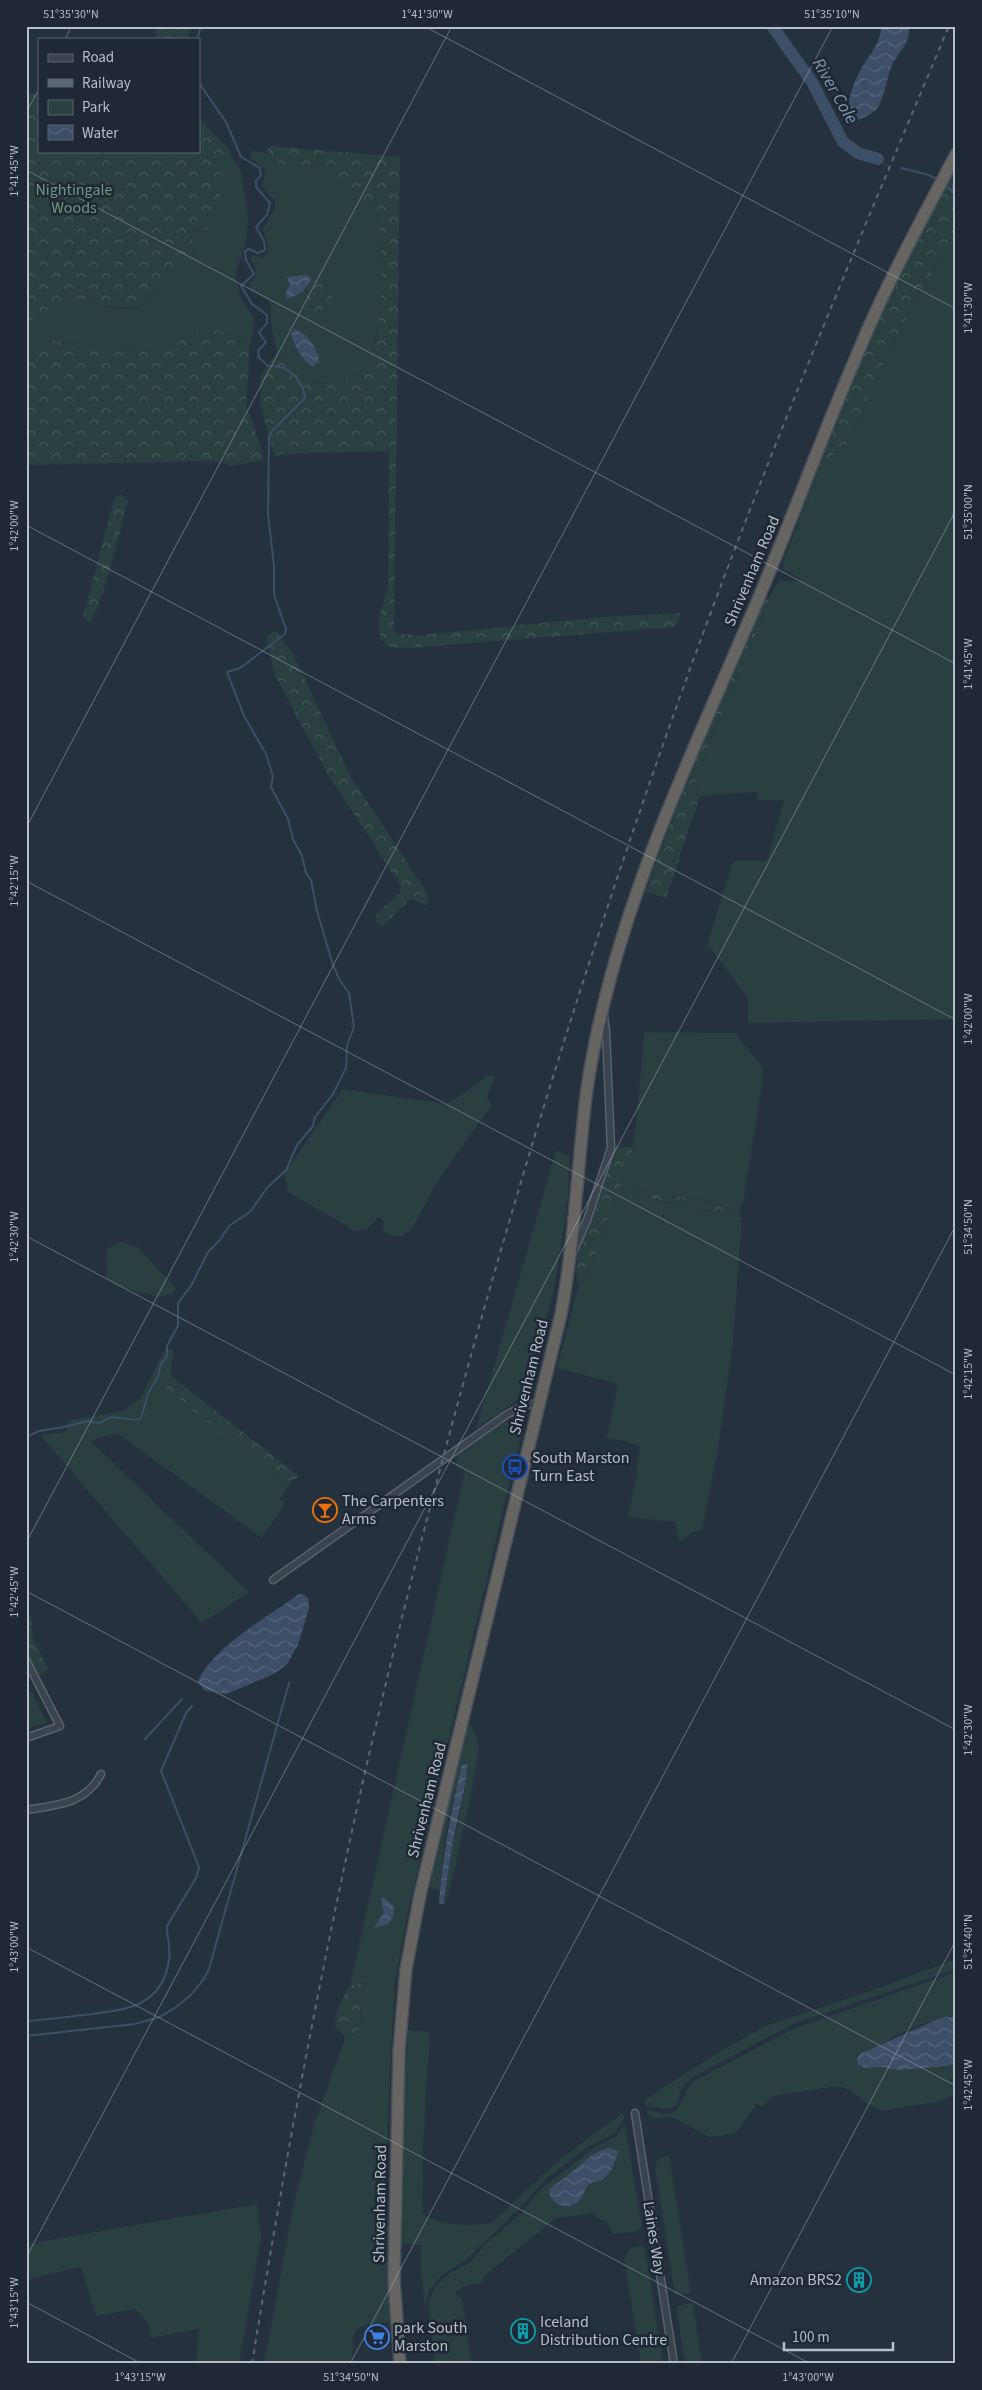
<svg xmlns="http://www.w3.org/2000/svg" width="982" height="2390" font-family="'Source Sans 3',sans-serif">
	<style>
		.green { fill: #293f40; fill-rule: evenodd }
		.forest { fill: url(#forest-crowns) }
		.water { fill: url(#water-waves) }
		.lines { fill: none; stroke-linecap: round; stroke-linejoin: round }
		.stream { stroke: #3c4f67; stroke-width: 2 }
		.river { stroke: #3c4f67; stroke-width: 12 }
		.minor-casing { stroke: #58616c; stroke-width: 9 }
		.trunk-casing { stroke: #454e59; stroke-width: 14 }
		.minor { stroke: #3a434e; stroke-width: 6 }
		.trunk { stroke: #666562; stroke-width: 11 }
		.rail { stroke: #5c6775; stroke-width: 2; stroke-dasharray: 5 5; stroke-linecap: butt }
		.ticks { fill: none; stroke: #b6bec9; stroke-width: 1; stroke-opacity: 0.45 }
		.labels { text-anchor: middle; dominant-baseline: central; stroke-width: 5; stroke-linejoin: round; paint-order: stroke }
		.park-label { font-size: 16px; fill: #6e9977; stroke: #1f2834 }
		.street-label { font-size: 16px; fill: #b6bec9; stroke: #1f2834 }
		.poi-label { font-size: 16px; fill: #b6bec9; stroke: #1f2834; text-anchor: start }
		.water-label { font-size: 18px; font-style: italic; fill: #7f95b0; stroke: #1f2834 }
		.neatline { fill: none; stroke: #b6bec9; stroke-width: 2 }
		.ticks-label { font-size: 12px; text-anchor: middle; fill: #b6bec9 }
	</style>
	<defs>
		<pattern id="forest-crowns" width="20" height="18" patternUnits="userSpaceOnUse" patternTransform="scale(1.25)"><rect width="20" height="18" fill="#293f40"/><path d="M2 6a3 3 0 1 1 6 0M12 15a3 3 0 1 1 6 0" fill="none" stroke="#46595a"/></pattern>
		<pattern id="water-waves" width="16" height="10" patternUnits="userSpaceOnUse" patternTransform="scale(1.25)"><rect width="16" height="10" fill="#3c4f67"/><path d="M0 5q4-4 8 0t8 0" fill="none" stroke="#56677b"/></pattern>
	</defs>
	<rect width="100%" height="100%" fill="#26313e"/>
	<path class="green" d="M251,151L269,153L271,161L287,166L323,165L348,193L375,206C386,260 385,319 366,372L329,383L315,384L301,367L277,352L271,326L270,303L250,289V283L256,276L255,266L250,259L253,256L264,257C272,245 265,241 263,228L275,209V201L262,187L265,169L250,157Z
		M230,154L241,171L248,218L246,244L235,273L241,299L254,318L253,332L250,344L211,327L158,352L50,341L26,357V323C39,311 63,299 81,301C87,301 93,305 100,306C112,307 127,309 139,308L193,260L194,247L190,232L211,229Z
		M956,235V1019L748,1023V998L711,949L706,948L733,861H767L784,800H758L757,792L700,796L696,781L708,746L770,600L768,599L779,580L790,582L803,580L783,569L784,559L823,462L847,445L895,338L950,240Z
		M644,1032L735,1033L762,1067L763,1077L743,1205L740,1206L633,1189L631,1192L636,1196L742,1217L733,1342L717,1458H716L702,1530L691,1533L679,1543L675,1522L628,1517L638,1471L636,1470L640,1446L607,1437L618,1384L557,1368L579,1283L583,1287L631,1160L637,1116Z
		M487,1075L495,1076L487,1097L492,1105L439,1179L412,1229L402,1236H391L383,1231L384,1221L379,1217L366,1230L355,1231L288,1192L284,1173L343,1089L446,1104L468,1091Z
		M556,1150L570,1157L568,1197L560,1255L551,1303L527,1385L522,1397L476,1429Z
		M122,1242L137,1247L176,1288L173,1293L158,1297L118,1286L106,1278L107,1249Z
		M165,1349L173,1350L171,1376L161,1383L284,1484L293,1480L280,1499L286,1503L262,1538L117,1433L90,1441L249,1592L202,1623L40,1435L67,1432V1421L124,1411L141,1397Z
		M518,1418L520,1439L410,1903L395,1980L390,2074L385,2208L389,2226L391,2322C354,2325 351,2325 353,2364H264L294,2203L314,2124L345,2037L359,2031L362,2024L359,1999L367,1983L350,1985L465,1470L455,1467L459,1454L506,1421Z
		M32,1692L47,1723L26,1729V1693Z
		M469,1722L477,1736L479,1749L470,1801L445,1908L448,1868L465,1789L467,1766C447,1802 443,1850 440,1891L427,1885L466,1729Z
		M956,1959V1969L793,2024L691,2078C668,2097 692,2116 646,2106L644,2100L719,2052L765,2026L870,1991Z
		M956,1972V2017C936,2016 899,2033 882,2044C874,2049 867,2058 859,2065L864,2068L882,2067L897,2070L938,2067L956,2064V2095L936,2102L886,2110C867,2110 856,2089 838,2086L773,2096L762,2107L757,2104L735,2134L709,2137L672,2117L655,2118L647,2114L646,2110C653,2110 659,2114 666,2114C685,2113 682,2090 694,2081L793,2029Z
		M408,2030L430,2032L423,2145L422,2214C443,2226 467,2226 491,2223L557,2162L622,2113L625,2117L615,2133L586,2148L545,2180L517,2211L467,2259L441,2276L429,2291L425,2308L421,2271V2245L402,2243L403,2118Z
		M625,2124L642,2227L634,2232L613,2234L607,2222L596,2218L595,2213L556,2218L482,2278L485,2282L464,2286L455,2293L462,2299L472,2364H435L428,2304L435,2287L448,2274L468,2264L485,2245L520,2214L541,2189L595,2147L617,2136ZM616,2162L603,2179L591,2183L579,2201L553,2185L572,2172Z
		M669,2155L691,2293L675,2295L655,2167L658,2159Z
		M257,2204L261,2238L239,2364H196L199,2329L150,2338L148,2323L135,2309L96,2316L81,2267L26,2280V2244Z
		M640,2246L645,2248L663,2364H641L624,2258L630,2248Z
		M693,2303L702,2364H685L676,2306Z"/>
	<path class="forest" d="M157,26H191L189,39H155Z
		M26,93L39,95V151H199V118L231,152L211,229L190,232L194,247L193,260L139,308L99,306L82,300L70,301L49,309L26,323Z
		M271,146L400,157L394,630L398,634L421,635L602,617L681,613L676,627L406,648L390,647L380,639L379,617L388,587L389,451L280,454L275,458L260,404L261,375L277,352L301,367L315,384L329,383L366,372C385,319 386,260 375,206L348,193L323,165L287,166L271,161L267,149Z
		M956,168V235L950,240L895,338L847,445L823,462L798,523L797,516L879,313L908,255Z
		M322,279L331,283L332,303L319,312L308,309L305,301L311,287Z
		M211,327L250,344L246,405L261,446L263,460L231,466L214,461L26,465V357L50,341L157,352Z
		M121,494L128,502C121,524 102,611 89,623L83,617L114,499Z
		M763,598L770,600L708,746L696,781L700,796L666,898L645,892L694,760Z
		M275,630L293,654L350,775L429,896L427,906L411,898L383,926L376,923V914L399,893L401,886L327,773L275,675L266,637Z
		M613,1146L633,1147L631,1160L583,1287L576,1280L578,1252L609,1165Z
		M633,1189L740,1206L739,1216L636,1196L631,1192Z
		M171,1376L300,1477L284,1484L160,1383Z
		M26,1615L31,1617L33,1638L48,1669L38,1676L26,1650Z
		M367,1983L359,1999L362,2024L359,2031L345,2037L335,2027C334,2012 343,1998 350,1985Z"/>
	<path class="water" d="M882,26H908C913,40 898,53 892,65C887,77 884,101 876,110C872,114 862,119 855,120L854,117L857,116L847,109C850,98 852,86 858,75C868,55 877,51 882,26Z
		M305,275L311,277C308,289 299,295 287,299L286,292L290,285L287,277Z
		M295,329C307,334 318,348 319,361L313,367C302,360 295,347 291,334Z
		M299,1594H302L308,1598L309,1608L298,1645L287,1664L274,1674L231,1692L225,1694L204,1690L198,1681C213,1647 269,1616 299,1594Z
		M467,1764C467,1783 462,1799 458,1817C452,1846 447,1875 444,1904H439C442,1857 451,1811 462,1765Z
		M383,1897L393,1905L394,1915L388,1924L374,1928L384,1912L381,1900Z
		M945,2017H956V2064L938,2067L897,2070L882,2067L864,2068L858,2064L857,2059L860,2054L929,2023Z
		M610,2148L618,2151C616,2161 611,2173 603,2179C598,2182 593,2181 589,2185C584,2190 583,2198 578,2202C566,2211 550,2205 549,2190C553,2184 558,2183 564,2178C580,2167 591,2151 610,2148Z"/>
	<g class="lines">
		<path class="stream" d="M197,39L201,26
			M901,168L929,175L937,179
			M945,185L956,195
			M952,190L956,183
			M26,1437L39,1431L64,1427L88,1421L99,1423L111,1417L138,1420L141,1418L148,1394L159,1374L160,1366L167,1356V1346L178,1326V1303L191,1286L208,1252L220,1240L229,1226L250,1212L267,1188L286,1170L297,1145L313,1126L315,1117L333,1094L346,1068L347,1045L354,1027L349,993L339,979L333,965L317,911L311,880L306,873L302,856L293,839L288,819L271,787L273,776L266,754L244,716L227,672L240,668L285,634L286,629L274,595V566L268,514L269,437L272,431L305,398C302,378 287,364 268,366L259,358L258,351L266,342L259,333L267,323V315L252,304L241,286L254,274L246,260L245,252L248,249L258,253L265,250L264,241L256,227L267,215L270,203L256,187V181L261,175L260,168L241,157L226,122L199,83
			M145,1739L182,1699
			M26,2021C45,2020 65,2017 84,2015C122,2010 162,2009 169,1960C171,1948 167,1938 167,1926L196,1878L199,1867L161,1771L186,1713L192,1706
			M26,2036L135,2024L160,2017L176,2007L191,1995L203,1980L209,1969L219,1933L289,1683"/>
		<path class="river" d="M772,26L812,82L843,142L858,153L878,159"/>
		<defs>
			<path id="minor" d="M574,1250L587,1220L611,1148L606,1031L604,1017
				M273,1580L506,1415L525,1405L539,1403
				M26,1660L60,1726L26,1738
				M26,1810C57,1805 86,1804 101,1774
				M635,2113L674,2364"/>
			<path id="trunk" d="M400,2364L394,2279L399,2051L406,1969L420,1895L561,1314C574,1245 577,1175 585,1105C589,1068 597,1031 606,995C640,859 702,731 757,602C798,505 833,405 877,309C901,256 929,206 956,154"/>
		</defs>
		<use href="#minor" class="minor-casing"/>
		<use href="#trunk" class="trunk-casing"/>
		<use href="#minor" class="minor"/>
		<use href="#trunk" class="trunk"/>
		<path class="rail" d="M252,2364C284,2166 321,1968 365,1772C447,1417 549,1066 671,722C754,487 852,256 949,26"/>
	</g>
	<path class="ticks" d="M424,26L956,309M65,39L72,26M26,113L39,89M26,170L956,664M26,525L956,1020M26,828L452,26M26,881L956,1375M26,1236L956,1730M26,1543L833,26M26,1591L956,2086M26,1947L811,2364M26,2258L956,510M26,2302L142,2364M350,2364L956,1225M731,2364L956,1940"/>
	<defs>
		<symbol id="bus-ring" viewBox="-11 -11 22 22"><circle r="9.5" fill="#1f2834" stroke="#1a4fb4" stroke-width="1.5"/><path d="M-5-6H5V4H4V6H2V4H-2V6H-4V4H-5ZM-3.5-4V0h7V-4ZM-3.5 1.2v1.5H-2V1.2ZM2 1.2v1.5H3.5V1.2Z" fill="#1a4fb4"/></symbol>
		<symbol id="bar-ring" viewBox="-11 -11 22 22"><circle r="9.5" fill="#1f2834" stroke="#e8710a" stroke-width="1.5"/><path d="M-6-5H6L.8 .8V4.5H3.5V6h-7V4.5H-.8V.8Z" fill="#e8710a"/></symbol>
		<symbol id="building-ring" viewBox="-11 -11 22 22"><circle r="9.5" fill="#1f2834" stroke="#0f9aa8" stroke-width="1.5"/><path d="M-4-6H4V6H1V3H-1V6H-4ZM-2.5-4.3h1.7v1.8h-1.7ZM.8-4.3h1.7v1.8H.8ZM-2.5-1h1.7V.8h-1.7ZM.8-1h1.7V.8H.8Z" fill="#0f9aa8"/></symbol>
		<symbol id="supermarket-ring" viewBox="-11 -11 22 22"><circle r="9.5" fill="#1f2834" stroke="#3f7fe0" stroke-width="1.5"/><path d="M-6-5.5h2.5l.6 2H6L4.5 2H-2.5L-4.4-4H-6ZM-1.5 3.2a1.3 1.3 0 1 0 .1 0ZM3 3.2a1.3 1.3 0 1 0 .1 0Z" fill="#3f7fe0"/></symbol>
	</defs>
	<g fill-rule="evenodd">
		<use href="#bus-ring" x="501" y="1453" width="28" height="28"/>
		<use href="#bar-ring" x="311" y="1496" width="28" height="28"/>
		<use href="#building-ring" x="845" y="2266" width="28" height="28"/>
		<use href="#building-ring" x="509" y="2317" width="28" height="28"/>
		<use href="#supermarket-ring" x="363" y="2323" width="28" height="28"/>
	</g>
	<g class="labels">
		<g class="park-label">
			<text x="74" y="190">Nightingale<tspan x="74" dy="18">Woods</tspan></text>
		</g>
		<g class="street-label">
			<text transform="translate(752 571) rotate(-67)">Shrivenham Road</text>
			<text transform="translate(529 1377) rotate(-76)">Shrivenham Road</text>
			<text transform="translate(427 1800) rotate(-76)">Shrivenham Road</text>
			<text transform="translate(380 2204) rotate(-89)">Shrivenham Road</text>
			<text transform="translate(654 2238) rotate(81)">Laines Way</text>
		</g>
		<g class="poi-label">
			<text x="532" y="1458">South Marston<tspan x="532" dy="18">Turn East</tspan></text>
			<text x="342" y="1501">The Carpenters<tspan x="342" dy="18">Arms</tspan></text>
			<text x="842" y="2280" text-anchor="end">Amazon BRS2</text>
			<text x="540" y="2322">Iceland<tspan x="540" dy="18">Distribution Centre</tspan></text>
			<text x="394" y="2328">park South<tspan x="394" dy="18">Marston</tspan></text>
		</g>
		<g class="water-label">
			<text transform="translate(835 91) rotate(60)">River Cole</text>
		</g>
	</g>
	<rect width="982" height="2390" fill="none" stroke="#1f2834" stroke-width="55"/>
	<rect x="38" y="38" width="162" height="115" fill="#1f2834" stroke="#5b6470"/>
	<rect x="48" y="54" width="25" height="8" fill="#3a434e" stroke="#5b6470"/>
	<text x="82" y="62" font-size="15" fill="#b6bec9">Road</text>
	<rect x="48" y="79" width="25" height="8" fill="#5c6775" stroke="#5b6470"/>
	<text x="82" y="88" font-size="15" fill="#b6bec9">Railway</text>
	<rect x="48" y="100" width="25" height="15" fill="#293f40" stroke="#5b6470"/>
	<text x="82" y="112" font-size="15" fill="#b6bec9">Park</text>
	<rect x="48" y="125" width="25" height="15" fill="url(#water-waves)" stroke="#5b6470"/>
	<text x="82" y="138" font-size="15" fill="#b6bec9">Water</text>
	<path d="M784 2342v8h109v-8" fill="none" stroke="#b6bec9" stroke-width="2.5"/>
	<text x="792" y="2342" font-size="15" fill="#b6bec9" stroke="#1f2834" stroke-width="4" paint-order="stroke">100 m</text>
	<rect x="28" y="28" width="926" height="2334" class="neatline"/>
	<g class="ticks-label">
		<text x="71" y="18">51°35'30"N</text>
		<text x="427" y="18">1°41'30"W</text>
		<text x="832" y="18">51°35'10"N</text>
		<text transform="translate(14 171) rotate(-90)" y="4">1°41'45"W</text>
		<text transform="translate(968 308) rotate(-90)" y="4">1°41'30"W</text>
		<text transform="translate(968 512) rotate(-90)" y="4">51°35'00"N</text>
		<text transform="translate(14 526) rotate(-90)" y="4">1°42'00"W</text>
		<text transform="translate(968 664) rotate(-90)" y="4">1°41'45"W</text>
		<text transform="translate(14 881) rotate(-90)" y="4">1°42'15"W</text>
		<text transform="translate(968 1019) rotate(-90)" y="4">1°42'00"W</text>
		<text transform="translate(968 1227) rotate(-90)" y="4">51°34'50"N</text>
		<text transform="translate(14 1237) rotate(-90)" y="4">1°42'30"W</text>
		<text transform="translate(968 1374) rotate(-90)" y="4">1°42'15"W</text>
		<text transform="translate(14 1592) rotate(-90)" y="4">1°42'45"W</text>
		<text transform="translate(968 1730) rotate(-90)" y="4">1°42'30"W</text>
		<text transform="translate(968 1942) rotate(-90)" y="4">51°34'40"N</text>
		<text transform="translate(14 1947) rotate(-90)" y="4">1°43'00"W</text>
		<text transform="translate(968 2085) rotate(-90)" y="4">1°42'45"W</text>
		<text transform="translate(14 2303) rotate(-90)" y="4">1°43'15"W</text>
		<text x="140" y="2381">1°43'15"W</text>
		<text x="351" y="2381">51°34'50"N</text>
		<text x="808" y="2381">1°43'00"W</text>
	</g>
</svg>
